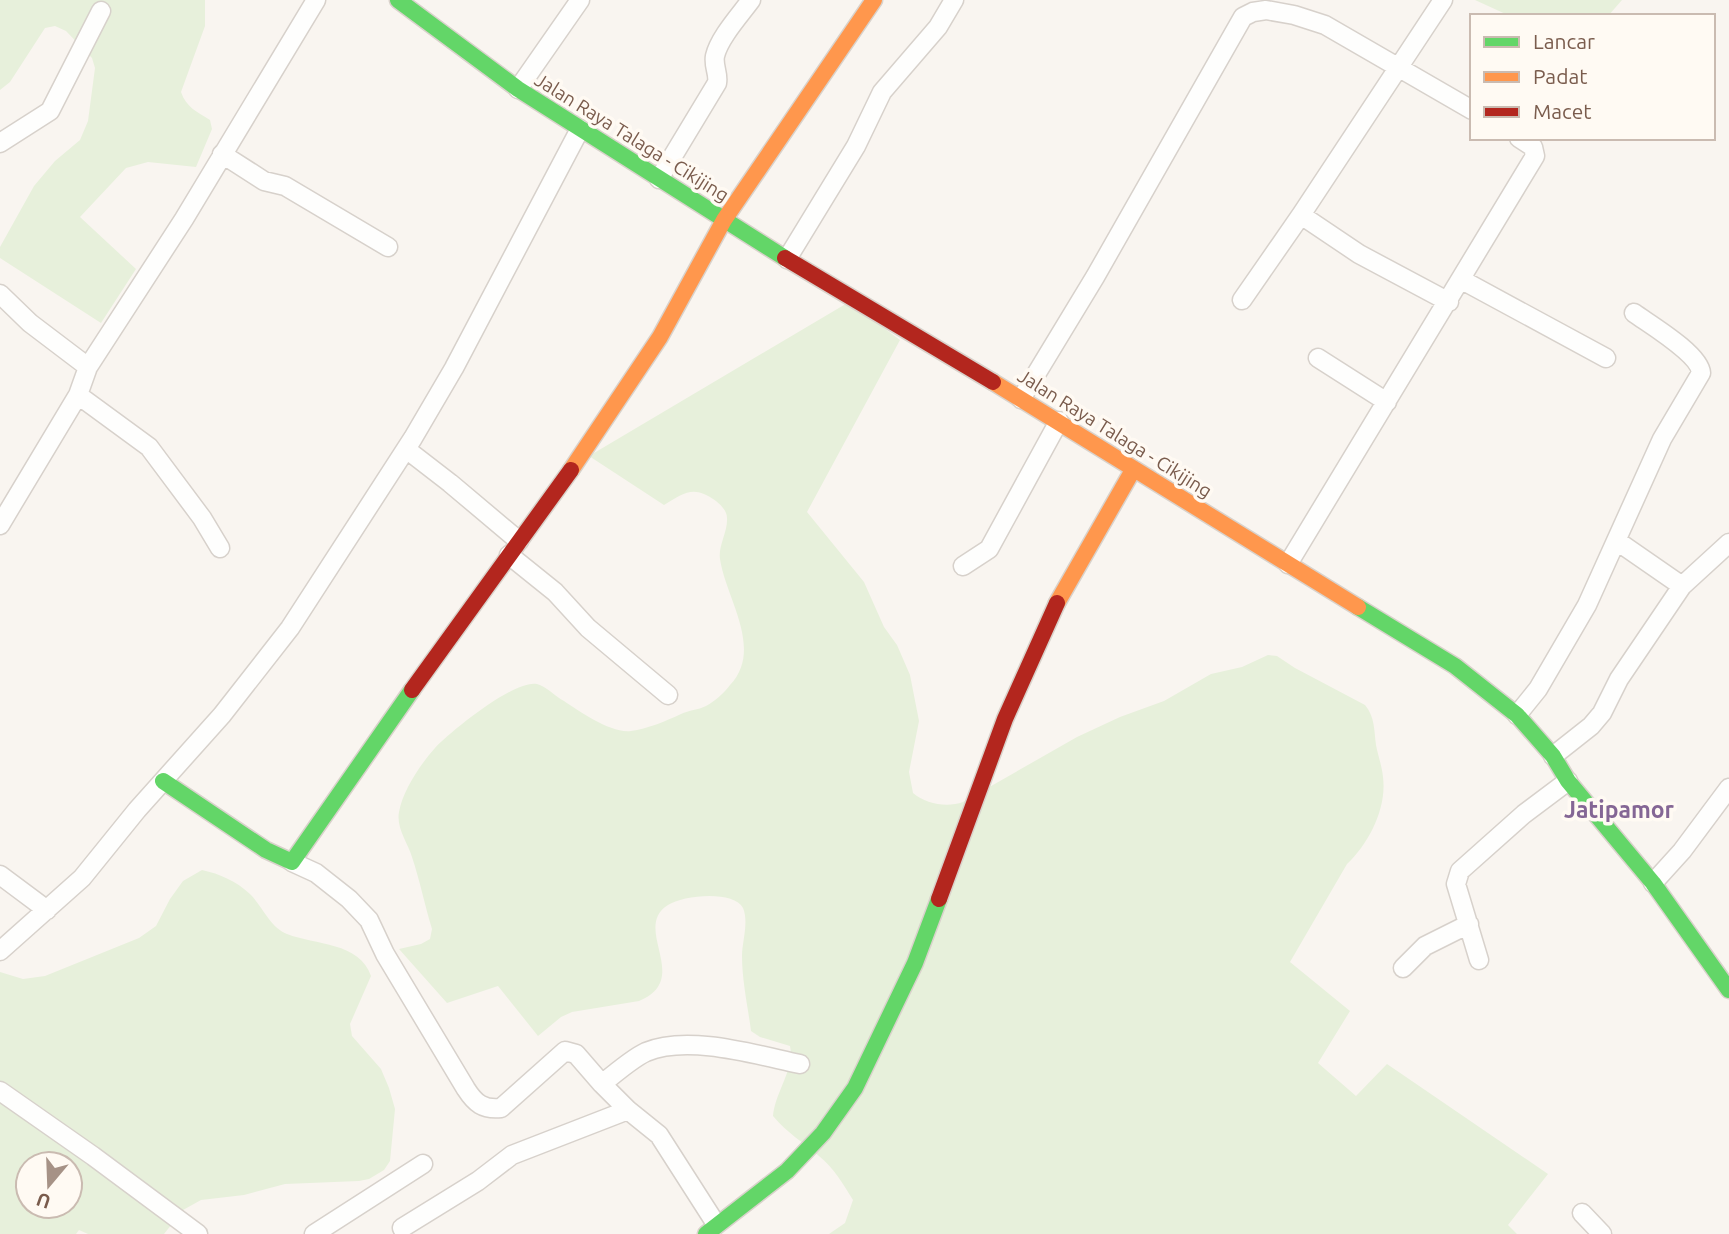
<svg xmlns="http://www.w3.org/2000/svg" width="1729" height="1234" font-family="Ubuntu,sans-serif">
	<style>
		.green { fill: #e7f0db; fill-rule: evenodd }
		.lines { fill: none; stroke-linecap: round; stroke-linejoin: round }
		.street-casing { stroke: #d7d1cb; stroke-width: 21 }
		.fast-casing { stroke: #d9d2cb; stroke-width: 19 }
		.slow-casing { stroke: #d9d2cb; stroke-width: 19 }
		.jam-casing { stroke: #d9d2cb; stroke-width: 19 }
		.street { stroke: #fefefd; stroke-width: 18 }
		.fast { stroke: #63d668; stroke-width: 16 }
		.slow { stroke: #ff974d; stroke-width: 16 }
		.jam { stroke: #b3261e; stroke-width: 16 }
		.labels { text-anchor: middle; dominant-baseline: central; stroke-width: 7; stroke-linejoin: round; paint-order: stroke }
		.street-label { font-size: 19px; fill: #7a5c4d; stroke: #fffaf3 }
		.quarter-label { font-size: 23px; font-weight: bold; fill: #846695; stroke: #fffaf3 }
	</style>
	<rect width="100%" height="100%" fill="#f9f5f0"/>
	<path class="green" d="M0,0H205V26L181,92C186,107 197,112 210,120L212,129L196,167L148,162L126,168L80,217L136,269L101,323L0,258V247L34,186L55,161L80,140L88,121L95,68L92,58L66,31L55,26L45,28L10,82L0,90Z
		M1475,0H1622L1608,16H1510Z
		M849,302L900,340L807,512L864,582L884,627L897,645L910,675L919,721L909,772L913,793C926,804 947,808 963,802L1077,737L1120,717L1164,701L1211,674L1242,667L1268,655L1277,656L1295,668L1365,705C1375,717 1374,730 1376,745C1378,756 1382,766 1383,777C1387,808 1369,843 1347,864L1290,962L1350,1011L1318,1063L1356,1096L1387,1064L1548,1174L1508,1225L1517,1234H829L845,1223L853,1200C843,1184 834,1168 819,1156C802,1141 788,1134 773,1116C775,1092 795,1069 790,1046L760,1037L751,1031C748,1007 742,981 742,956C742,942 749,922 743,908C734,890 683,895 668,905C631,928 693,979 639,1001L572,1012L561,1017L538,1036L498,986L447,1003L399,949L421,944L430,939L432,929C425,906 420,881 412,857C408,843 396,828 399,812C403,790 420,765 435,748C450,732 515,679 537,684C546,686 556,697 564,701C579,711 612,734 631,731C647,729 666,721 681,714C689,710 698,710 706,706C714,702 725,692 730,685C764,649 726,599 720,559C718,546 728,531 727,518C727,511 721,505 716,501C694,485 685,492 664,505L589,456Z
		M202,870C220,874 236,881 250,894C263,907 270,927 287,934C315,945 360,942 371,976L350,1024L352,1036L381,1069L389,1088L395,1109L390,1161L384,1170L369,1179L359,1181L285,1184L244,1195L201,1200L183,1210L164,1234H88L79,1230L76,1234H0V972L23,979L45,976L139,938L156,926L170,899L183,881ZM28,1164H70V1206H28Z"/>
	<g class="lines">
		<defs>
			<path id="street" d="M1443,0L1301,215L1359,254L1449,302
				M518,89L580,0
				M0,143L50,111L101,11
				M222,154L264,181L285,186L388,247
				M659,179L717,83C719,74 713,66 715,56C719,38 740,15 751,0
				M787,259L856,146L882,92L938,27L954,0
				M1462,280L1606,358
				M0,294L30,323L88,367
				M1242,300L1301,215
				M1318,358L1387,402
				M78,395L149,447L202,518L220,548
				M1021,399L1095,277L1243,17L1253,12L1266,10L1294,15L1325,25L1472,110
				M406,449L450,483L519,541
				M0,525L78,395L88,367L184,219L316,0
				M1617,541L1682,586
				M509,555L555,592L588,628L668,695
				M1288,564L1535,156L1533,147L1519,138
				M963,566L989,549L1059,421
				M1517,715L1538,689L1587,605L1662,439L1701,373C1700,354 1649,324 1634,313
				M1553,756L1591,726L1602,713L1619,679L1682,586L1729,543
				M292,862L316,873L349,899L369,920L385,954L466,1089C475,1103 483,1110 501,1108L565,1051L576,1054L602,1084C614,1074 633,1058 646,1052C688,1034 757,1055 800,1064
				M0,875L47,910
				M1653,883L1682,851L1729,788
				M0,951L82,878L137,810L222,715L290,628L413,438L454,368L580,129
				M1479,960L1456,884L1460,871L1524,814L1568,781
				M1403,968L1425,946L1469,924
				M602,1084L628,1110L659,1135L716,1224
				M0,1091L93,1156L198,1234
				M1582,1213L1602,1234
				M402,1228L478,1181L512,1155L628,1110
				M314,1234L423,1164"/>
			<path id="fast" d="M398,0L518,89L785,258
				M1358,607L1455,666L1517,715L1553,756L1568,781L1653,883L1729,990
				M163,781L266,850L292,862L412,690
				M706,1234L787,1171L823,1133L855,1088L915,963L939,899"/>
			<path id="slow" d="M993,382L1358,607
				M571,470L660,337L724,220L874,0
				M1057,603L1133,470"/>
			<path id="jam" d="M785,258L993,382
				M412,690L571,470
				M939,899L1005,719L1057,603"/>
		</defs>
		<use href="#street" class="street-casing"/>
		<use href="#fast" class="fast-casing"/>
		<use href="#slow" class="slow-casing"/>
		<use href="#jam" class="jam-casing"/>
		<use href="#street" class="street"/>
		<use href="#fast" class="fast"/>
		<use href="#slow" class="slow"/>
		<use href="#jam" class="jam"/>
	</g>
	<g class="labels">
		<g class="street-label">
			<text transform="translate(632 137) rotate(32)">Jalan Raya Talaga - Cikijing</text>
			<text transform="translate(1115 433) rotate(32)">Jalan Raya Talaga - Cikijing</text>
		</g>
		<g class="quarter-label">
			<text x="1619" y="809">Jatipamor</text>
		</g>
	</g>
	<rect x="1470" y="14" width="245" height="126" fill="#fffaf3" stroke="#cabbb1" stroke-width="2"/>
	<rect x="1484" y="37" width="35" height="10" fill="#63d668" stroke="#cabbb1" stroke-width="2"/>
	<text x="1533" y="49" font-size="21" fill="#7a5c4d">Lancar</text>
	<rect x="1484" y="72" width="35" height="10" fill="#ff974d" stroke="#cabbb1" stroke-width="2"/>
	<text x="1533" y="84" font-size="21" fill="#7a5c4d">Padat</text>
	<rect x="1484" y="107" width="35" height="10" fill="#b3261e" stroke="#cabbb1" stroke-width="2"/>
	<text x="1533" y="119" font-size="21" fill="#7a5c4d">Macet</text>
	<g transform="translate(49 1185) rotate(199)"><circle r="33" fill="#fffaf3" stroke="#cabbb1" stroke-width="2"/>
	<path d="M0-5L12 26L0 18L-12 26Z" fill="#a69286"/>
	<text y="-10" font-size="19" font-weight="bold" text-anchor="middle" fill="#7a5c4d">U</text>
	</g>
</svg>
